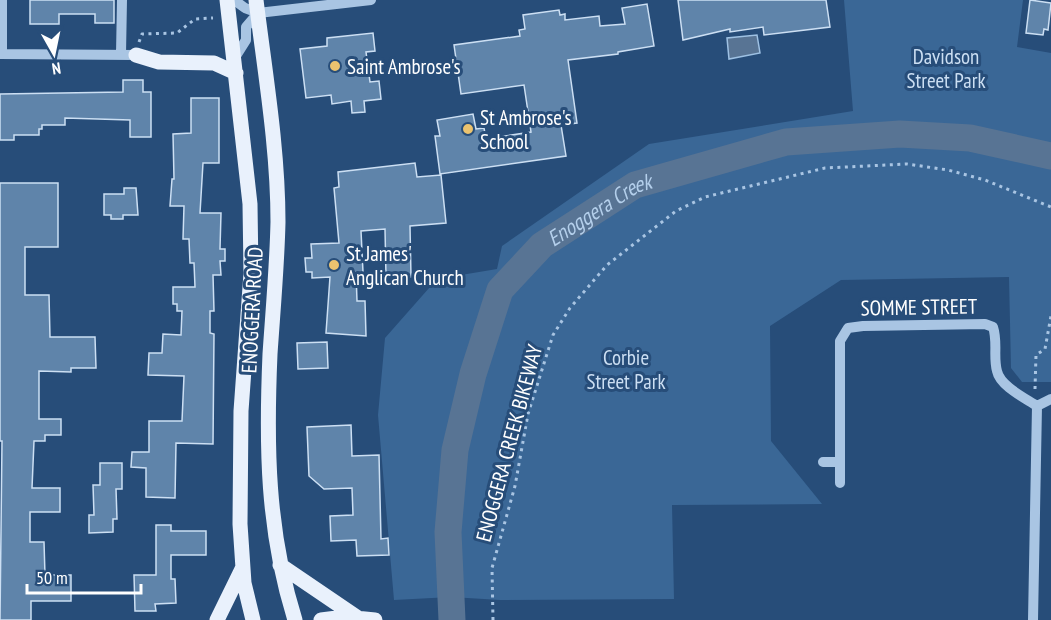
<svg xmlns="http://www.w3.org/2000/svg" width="1051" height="620" font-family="'PT Sans Narrow',sans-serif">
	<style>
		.green { fill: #3a6796 }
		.water { fill: #587494; stroke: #9ec1e3; stroke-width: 1.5 }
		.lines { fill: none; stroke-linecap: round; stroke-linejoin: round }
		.river { stroke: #587494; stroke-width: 27 }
		.building { fill: #5f84aa; stroke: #ccdff3; stroke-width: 1.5 }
		.path { stroke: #a9c5e3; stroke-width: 3; stroke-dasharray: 3 4.5; stroke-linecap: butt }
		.minor { stroke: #a9c5e3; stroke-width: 10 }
		.major { stroke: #e9f1fc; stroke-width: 15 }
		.poi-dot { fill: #ebc36f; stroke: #274d79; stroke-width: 2 }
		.labels { text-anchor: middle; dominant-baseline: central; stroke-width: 6; stroke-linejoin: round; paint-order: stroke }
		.park-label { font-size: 21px; fill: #ccdff3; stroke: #274d79 }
		.poi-label { font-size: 21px; fill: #fff; stroke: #274d79; text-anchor: start }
		.street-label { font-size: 21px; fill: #fff; stroke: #274d79 }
		.water-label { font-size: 22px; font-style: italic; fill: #b4cfeb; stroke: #274d79 }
	</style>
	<rect width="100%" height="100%" fill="#274d79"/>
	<path class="green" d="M844,0H1023L1017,47L1051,53V382H1022L1011,368L1009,277L841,280L770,326L771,441L822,504L672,505L674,599L500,600L451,597L394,600L378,415L385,338L437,279L497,269L502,246L649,144L853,111Z"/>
	<path class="water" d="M757,35L760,53L729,59L727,38Z"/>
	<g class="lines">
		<path class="river" id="s1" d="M452,620L448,532L455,450L473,374L500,290L542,245L635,185L786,142L900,134L970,138L1051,156"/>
	</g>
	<path class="building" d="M30,0H114V23H95V14H59V24H30Z
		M678,0H826L830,27L764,35L763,27L730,32V29L683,40Z
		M1030,0L1051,3L1048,30L1044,29L1043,35L1026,33Z
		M647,4L654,46L618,52V54L568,60L577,123L561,125L566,156L440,174L435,136H440L437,120L473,114L476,129L484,128L486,139L531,132L524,85L461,94L454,45L520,36L519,30L525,29L523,15L559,10L560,15L565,14V20L599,16L600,26L625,24L622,8Z
		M373,33L375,51L366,52L370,82L379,81L381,99L364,101L365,112L352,113L351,101L332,104L331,95L306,98L300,49L327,46V38Z
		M123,80H143V92H151V137H130V120L65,118V125H42V129H39V135H14V140H0V94L123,92Z
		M191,98H219V163H203L200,213H221L220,249H225V261H220L221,275H213L214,311H210V333L214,334L213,444L176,443L175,498L146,497V468L131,467L132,452H149V421H182L184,376L148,375L149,353H162L163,334L181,335L182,311H177V304H173V287H195L194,263H190L189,239H183L184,206H170L172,179H174L173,134L191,133Z
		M415,163L417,177L441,175L446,223L410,226L411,277H386L385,229L361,231L363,272H356L357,301H365L366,336L326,333L330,277L312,278V272H306L305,258H312L311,244L339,243L334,188L339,187L338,172Z
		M0,183H58V247H25V295H49L50,337H95L96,368H71V372L39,371V419H61V435H45V441H34L32,488H60V512H30V542H44L45,575H71V601H31V620H0L2,441H0Z
		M124,188H136L138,215H123V219H111V215H104V194H124Z
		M327,342L328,368L298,369L297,343Z
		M351,425L352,456L379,455L381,539L388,538L389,555L357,556L356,540L331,541L330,516L353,515L352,488L324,489L309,476L307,427Z
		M100,463H122V489H116L117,519H113V532L89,533V515H94L93,485H100Z
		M156,525H171V531H206V555H171V579H175L176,603L155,604L156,611H135L134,575H156Z"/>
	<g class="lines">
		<path class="path" d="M139,42L142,34L177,33L195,19L213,18
			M1035,389L1036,355L1045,349L1051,316
			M493,620L492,568L515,486L528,414L553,335L570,308L607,265L676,211L705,197L825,168L907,164L948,170L985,180L1051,207"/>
		<path class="minor" d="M2,0V54
			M234,0L245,8L258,13L371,0
			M0,54L136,55
			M121,54L122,0
			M234,59L246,40V27L258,13
			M1037,406L1051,399
			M823,462H840
			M840,483V341L848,328L863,326L985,324L993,327C998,342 993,357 997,371C1000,386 1025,398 1037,406
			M1033,620L1037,406"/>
		<path class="major" d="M227,0L250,204L251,273L241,411L240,524L244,583L253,620
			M256,0C265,73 278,148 278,222C277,266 273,310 270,354C266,446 267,531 295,620
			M136,55L159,62L214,63L236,73
			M280,565L358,618
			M217,620L242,569
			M321,620L345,617L375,620"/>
	</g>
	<g class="poi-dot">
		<circle cx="335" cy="66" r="6"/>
		<circle cx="468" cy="129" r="6"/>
		<circle cx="334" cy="265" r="6"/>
	</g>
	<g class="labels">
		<g class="park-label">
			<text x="946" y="56">Davidson<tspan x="946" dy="24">Street Park</tspan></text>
			<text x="626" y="357">Corbie<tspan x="626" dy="24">Street Park</tspan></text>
		</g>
		<g class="poi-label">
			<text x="347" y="66">Saint Ambrose's</text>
			<text x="480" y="117">St Ambrose's<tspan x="480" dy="24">School</tspan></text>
			<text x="346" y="253">St James'<tspan x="346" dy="24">Anglican Church</tspan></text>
		</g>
		<g class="street-label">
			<text transform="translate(919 307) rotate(-1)">SOMME STREET</text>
			<text transform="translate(252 310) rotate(-87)">ENOGGERA ROAD</text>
			<text transform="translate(509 443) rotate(-75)">ENOGGERA CREEK BIKEWAY</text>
		</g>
		<g class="water-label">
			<text stroke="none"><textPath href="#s1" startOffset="466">Enoggera Creek</textPath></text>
		</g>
	</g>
	<g transform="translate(54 54) rotate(171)" stroke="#274d79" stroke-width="4.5" paint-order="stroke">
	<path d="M0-4.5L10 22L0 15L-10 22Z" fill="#ffffff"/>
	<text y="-9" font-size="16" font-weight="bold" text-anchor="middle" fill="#ffffff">N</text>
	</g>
	<path d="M27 584v9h114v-9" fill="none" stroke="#ffffff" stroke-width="3"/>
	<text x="36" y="584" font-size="18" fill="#ffffff" stroke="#274d79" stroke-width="4.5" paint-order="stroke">50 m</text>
</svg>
